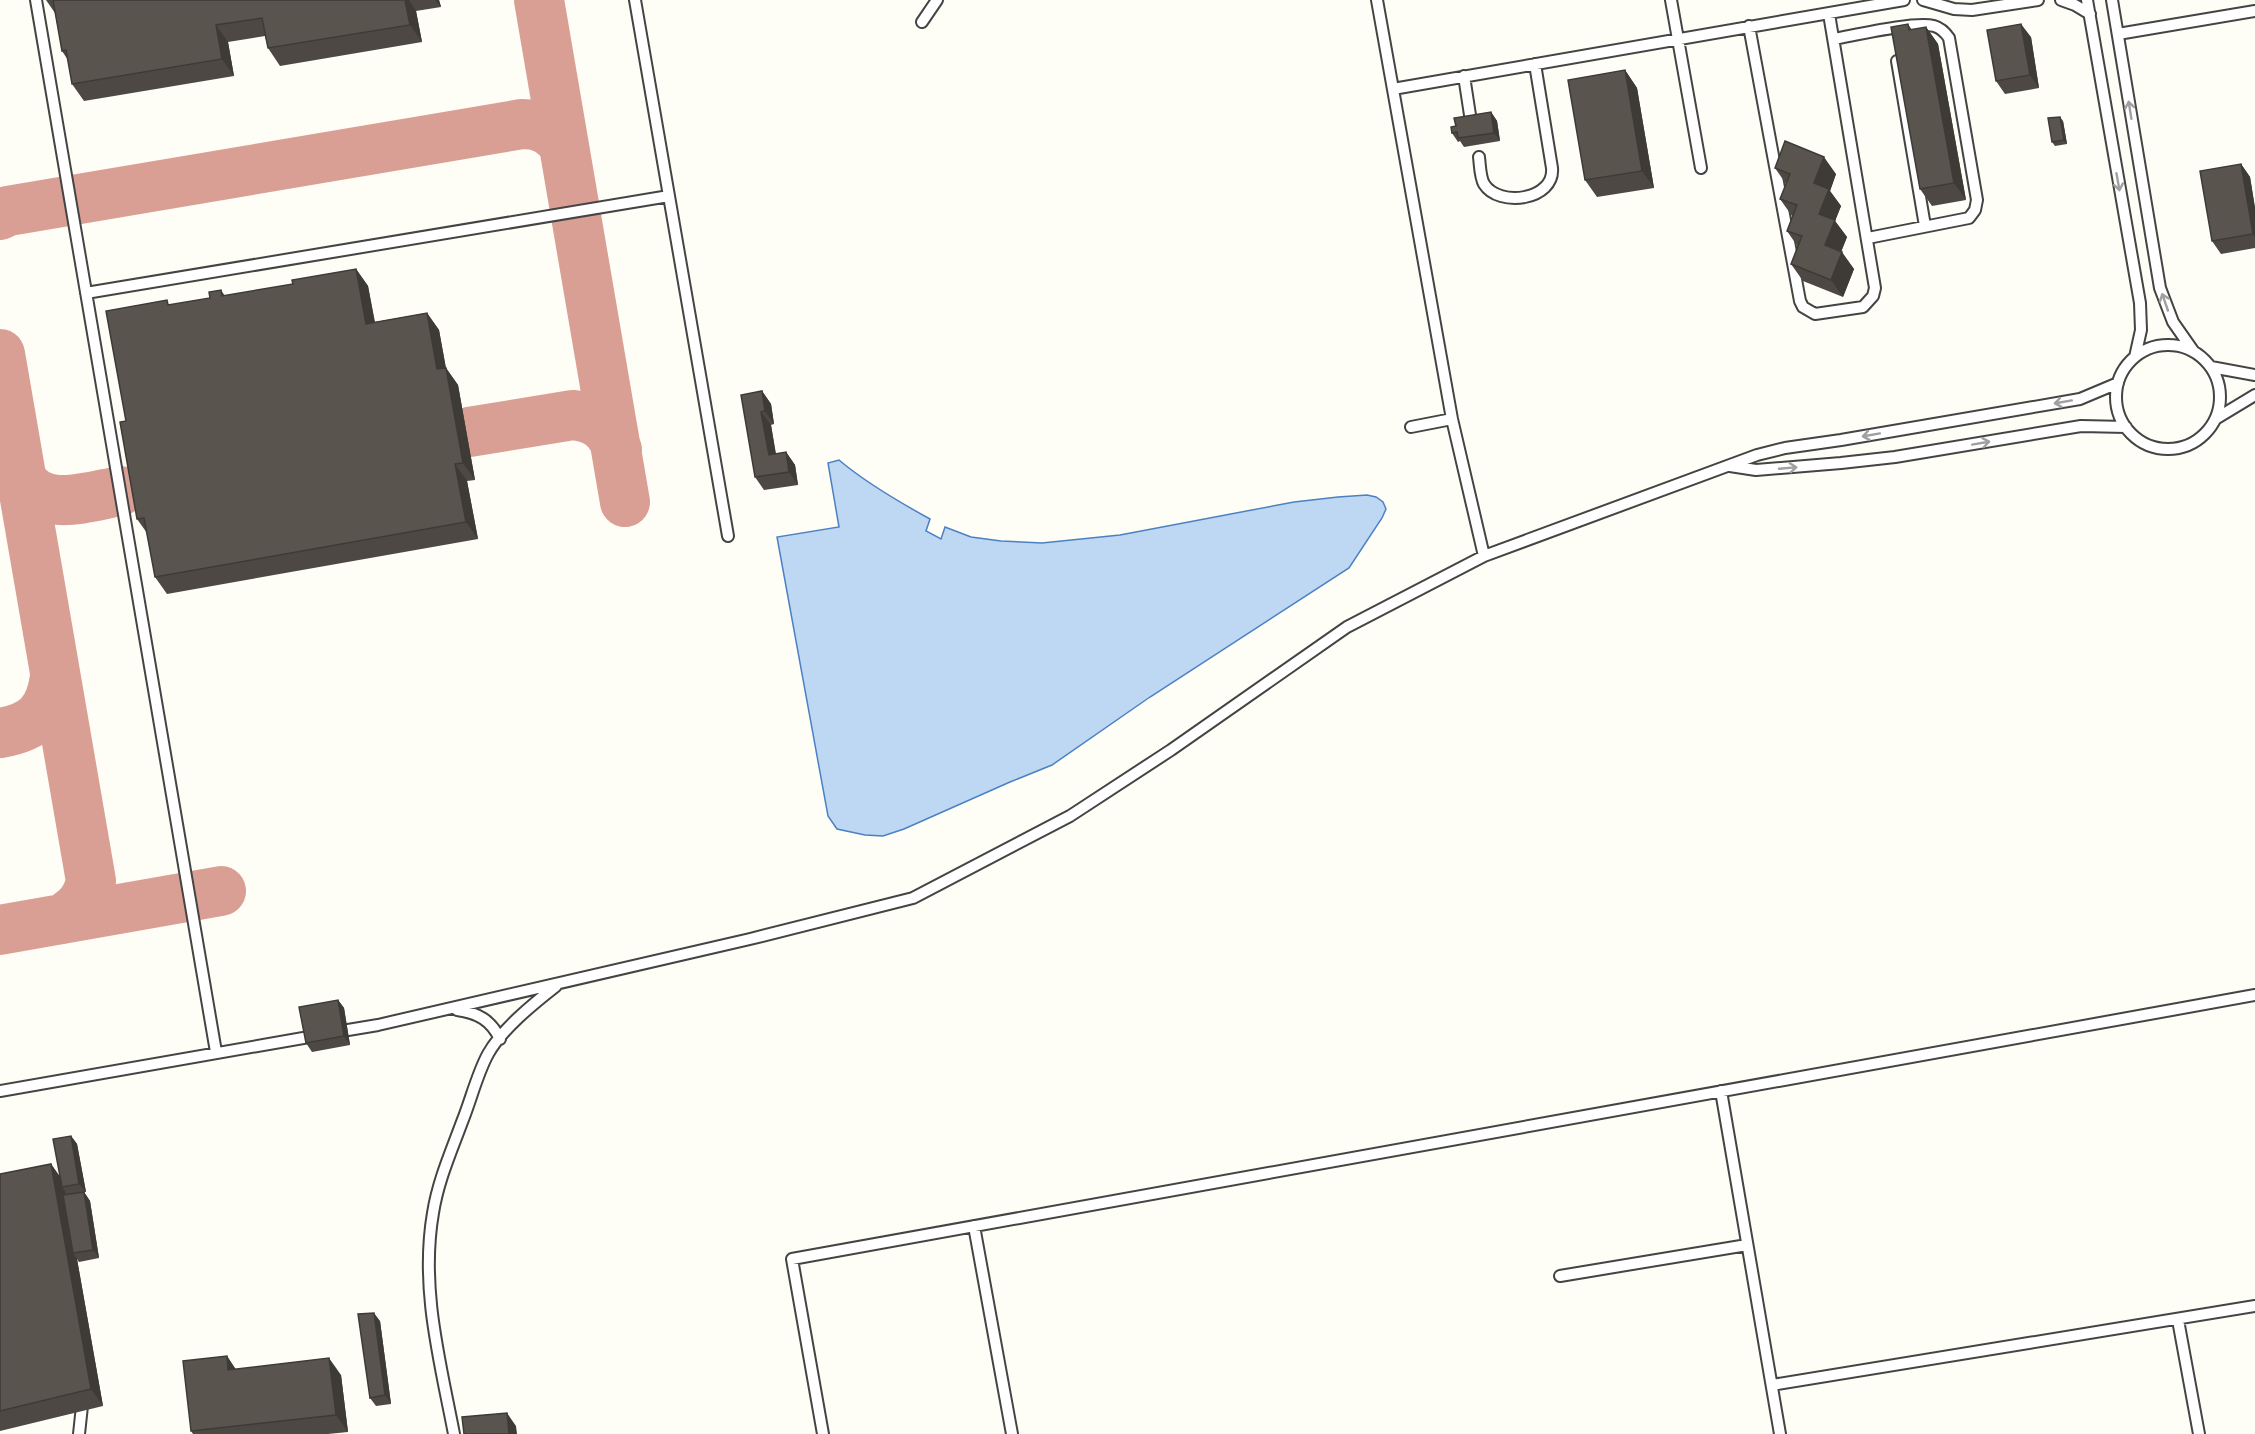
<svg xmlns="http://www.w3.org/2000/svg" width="2255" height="1434" font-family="Lora,serif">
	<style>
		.water { fill: #bed7f2; stroke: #4b81c3; stroke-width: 1.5 }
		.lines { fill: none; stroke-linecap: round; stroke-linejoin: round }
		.taxiway { stroke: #da9f94; stroke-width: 50 }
		.lane-casing { stroke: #444; stroke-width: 14 }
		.lane { stroke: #fff; stroke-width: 10 }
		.wall { fill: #4d4843 }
		.shaded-wall { fill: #3e3b37 }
		.building { fill: #59544e; stroke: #3e3b37; stroke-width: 1.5 }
		.oneway { stroke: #a0a0a0 }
	</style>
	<rect width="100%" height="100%" fill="#fefef6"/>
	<path class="water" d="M839,460C866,483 899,502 930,519L926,531L941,539L945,527L971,537L1001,541L1042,543L1120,535L1294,502L1338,497L1367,495L1376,497L1383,502L1386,509L1382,518L1349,568L1150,697L1052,765L1010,782L904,829L883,836L865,835L837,829L828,816L777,537L839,527L828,463Z"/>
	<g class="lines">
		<path class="taxiway" d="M539,0L625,502
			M0,215L8,211L522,124C541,124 554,131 564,146
			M0,354L91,881C87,900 78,909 62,919
			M469,432L573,415C595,417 611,428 617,450
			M21,477C40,514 87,497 120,491
			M0,733C35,727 50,713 55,677
			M0,930L221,891"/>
		<defs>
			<path id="lane" d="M36,0L216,1052
				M635,0L728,536
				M1377,0L1452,419L1484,556
				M1671,0L1701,168
				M1923,0L1954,9L1972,10L2038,0
				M2061,0L2075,5L2090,14
				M2087,0L2140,303L2141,330L2135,357
				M2112,0L2160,288L2173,322L2194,352
				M922,22L937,0
				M1749,26L1800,301L1803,307L1815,314L1863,307L1873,296L1875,288L1829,14
				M2118,34L2255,11
				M1834,39C1856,35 1915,21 1934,26C1941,28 1945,32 1949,38L1977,200L1975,210L1969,218L1868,238
				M1897,61L1925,226
				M1464,76L1470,115
				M1393,89L1904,0
				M1479,157C1480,165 1480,177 1484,184C1499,208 1555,200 1552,168L1535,64
				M86,293L669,196
				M2116 397a52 52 0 1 1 104 0a52 52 0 1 1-104 0Z
				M2211,367L2255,375
				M2217,418L2255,395
				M1411,427L1452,419
				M1730,466L1756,470L1841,463L1895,457L2081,426L2126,427
				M457,1010C478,1013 491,1020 500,1039
				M348,1030L378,1025L750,939L913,898L1070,816L1171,750L1347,627L1484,556L1757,455L1785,448L1841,440L2080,399L2118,383
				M0,1091L309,1037
				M1721,1091L1780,1434
				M974,1226L1012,1434
				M1560,1276L1747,1245
				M2178,1320L2199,1434
				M1772,1385L2255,1306
				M79,1434L82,1406L81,1399
				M454,1434C440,1361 420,1288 433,1213C438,1181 451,1152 462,1122C471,1100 477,1074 488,1054C502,1029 533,1004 556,986
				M823,1434L792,1259L2255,995"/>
		</defs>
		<use href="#lane" class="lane-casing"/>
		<use href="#lane" class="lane"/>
	</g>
	<path class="wall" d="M46,0H439L441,7L416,11L422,42L280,66L268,48L265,36L228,42L234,76L84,101L72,84L68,60L62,51L55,13Z
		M1908,24L1912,30L1926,27L1938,44L1966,200L1932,206L1920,189Z
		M2031,37L2039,88L2005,94L1996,81Z
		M1625,70L1637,88L1654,188L1597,197L1585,180Z
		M1491,112L1497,121L1500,141L1464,147L1460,141L1458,142L1452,133L1456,126Z
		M2063,121L2067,144L2055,146L2052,142Z
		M2241,164L2250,177L2255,208V248L2221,254L2212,241Z
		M1775,168L1836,174L1830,191L1841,206L1835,221L1847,237L1841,252L1854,269L1843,297L1803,281L1791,264L1798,247L1787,231L1792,216L1780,199L1786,184Z
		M356,269L368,286L375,322L427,313L439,330L446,368L458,385L475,480L467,481L478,539L167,594L155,577L147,533L137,519L171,305L210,298L221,290L225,296L293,284Z
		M762,391L771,404L774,424L771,425L776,454L786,452L795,465L798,485L764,490L755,477Z
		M338,1000L344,1008L350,1045L312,1052L306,1043Z
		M71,1136L77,1144L86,1192H84L90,1201L99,1258L79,1262L77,1259L103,1406L0,1431V1174L51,1164L60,1177Z
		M380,1321L391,1404L376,1406L370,1398Z
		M227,1356L235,1369L341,1375L348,1432L328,1434H193L191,1431Z"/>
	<path class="shaded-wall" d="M405,0H409L416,11L422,42L410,25Z
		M435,0H439L441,7Z
		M2021,24L2031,37L2039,88L2030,75Z
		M216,25L228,42L234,76L222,59Z
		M1926,27L1938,44L1966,200L1954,183Z
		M1625,70L1637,88L1654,188L1642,171Z
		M1491,112L1497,121L1500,141L1494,133Z
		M2060,117L2063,121L2067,144L2064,140Z
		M1824,157L1836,174L1830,191L1841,206L1835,221L1847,237L1837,262L1825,245L1814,183Z
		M2241,164L2250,177L2255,208V237L2253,234Z
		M1842,252L1854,269L1843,297L1831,280Z
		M356,269L368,286L378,341L366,324Z
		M427,313L439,330L449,386L437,369Z
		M446,368L458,385L475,480L463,463Z
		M762,391L771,404L774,424L765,411Z
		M761,412L771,425L778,468L769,455Z
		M786,452L795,465L798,485L789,472Z
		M455,464L467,481L478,539L466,522Z
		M338,1000L344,1008L350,1045L344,1036Z
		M71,1136L77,1144L86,1192L79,1184Z
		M51,1164L63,1181L62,1187L65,1191L76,1253H73L77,1259L103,1406L91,1389Z
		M84,1192L90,1201L99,1258L93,1250Z
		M374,1313L380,1321L391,1404L385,1395Z
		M227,1356L239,1374L228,1370Z
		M329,1358L341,1375L348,1432L336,1415Z
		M507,1413L516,1426L517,1434H509Z"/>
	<path class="building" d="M53,0H405L410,25L268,48L262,18L216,25L222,59L72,84L66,50L62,51Z
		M1908,24L1909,30L1926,27L1954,183L1920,189L1891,27Z
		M2021,24L2030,75L1996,81L1987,30Z
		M1625,70L1642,171L1585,180L1568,80Z
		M1491,112L1494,133L1458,138L1457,132L1452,133L1451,127L1456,126L1454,118Z
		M2060,117L2064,140L2052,142L2048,118Z
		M1785,141L1824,157L1814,183L1829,189L1819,214L1835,220L1825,245L1842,252L1831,280L1791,264L1802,236L1787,231L1797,205L1780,199L1790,174L1775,168Z
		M2241,164L2253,234L2212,241L2200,171Z
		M356,269L366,324L427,313L437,369L446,368L463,463L455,464L466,522L155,577L144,518L137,519L120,422L126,421L106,311L167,300L168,305L210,298L209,292L221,290L222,296L293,284L292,280Z
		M762,391L765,411L761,412L769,455L786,452L789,472L755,477L741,395Z
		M338,1000L344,1036L306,1043L299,1007Z
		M71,1136L79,1184L62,1187L53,1139Z
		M51,1164L91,1389L0,1411V1174Z
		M84,1192L93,1250L73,1253L63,1195Z
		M374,1313L385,1395L370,1398L358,1314Z
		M227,1356L228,1370L329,1358L336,1415L191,1431L183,1361Z
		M507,1413L509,1434H464L462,1417Z"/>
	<defs><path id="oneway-shaft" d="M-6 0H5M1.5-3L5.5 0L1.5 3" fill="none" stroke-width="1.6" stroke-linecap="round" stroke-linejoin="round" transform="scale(1.5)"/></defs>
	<g class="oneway">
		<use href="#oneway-shaft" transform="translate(2130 110) rotate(-99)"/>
		<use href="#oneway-shaft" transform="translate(2118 182) rotate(80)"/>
		<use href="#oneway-shaft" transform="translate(2165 302) rotate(-109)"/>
		<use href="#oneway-shaft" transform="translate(2063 402) rotate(170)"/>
		<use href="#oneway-shaft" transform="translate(1871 435) rotate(170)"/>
		<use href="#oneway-shaft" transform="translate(1981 443) rotate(-10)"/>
		<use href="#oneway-shaft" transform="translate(1788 468) rotate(-5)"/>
	</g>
</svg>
